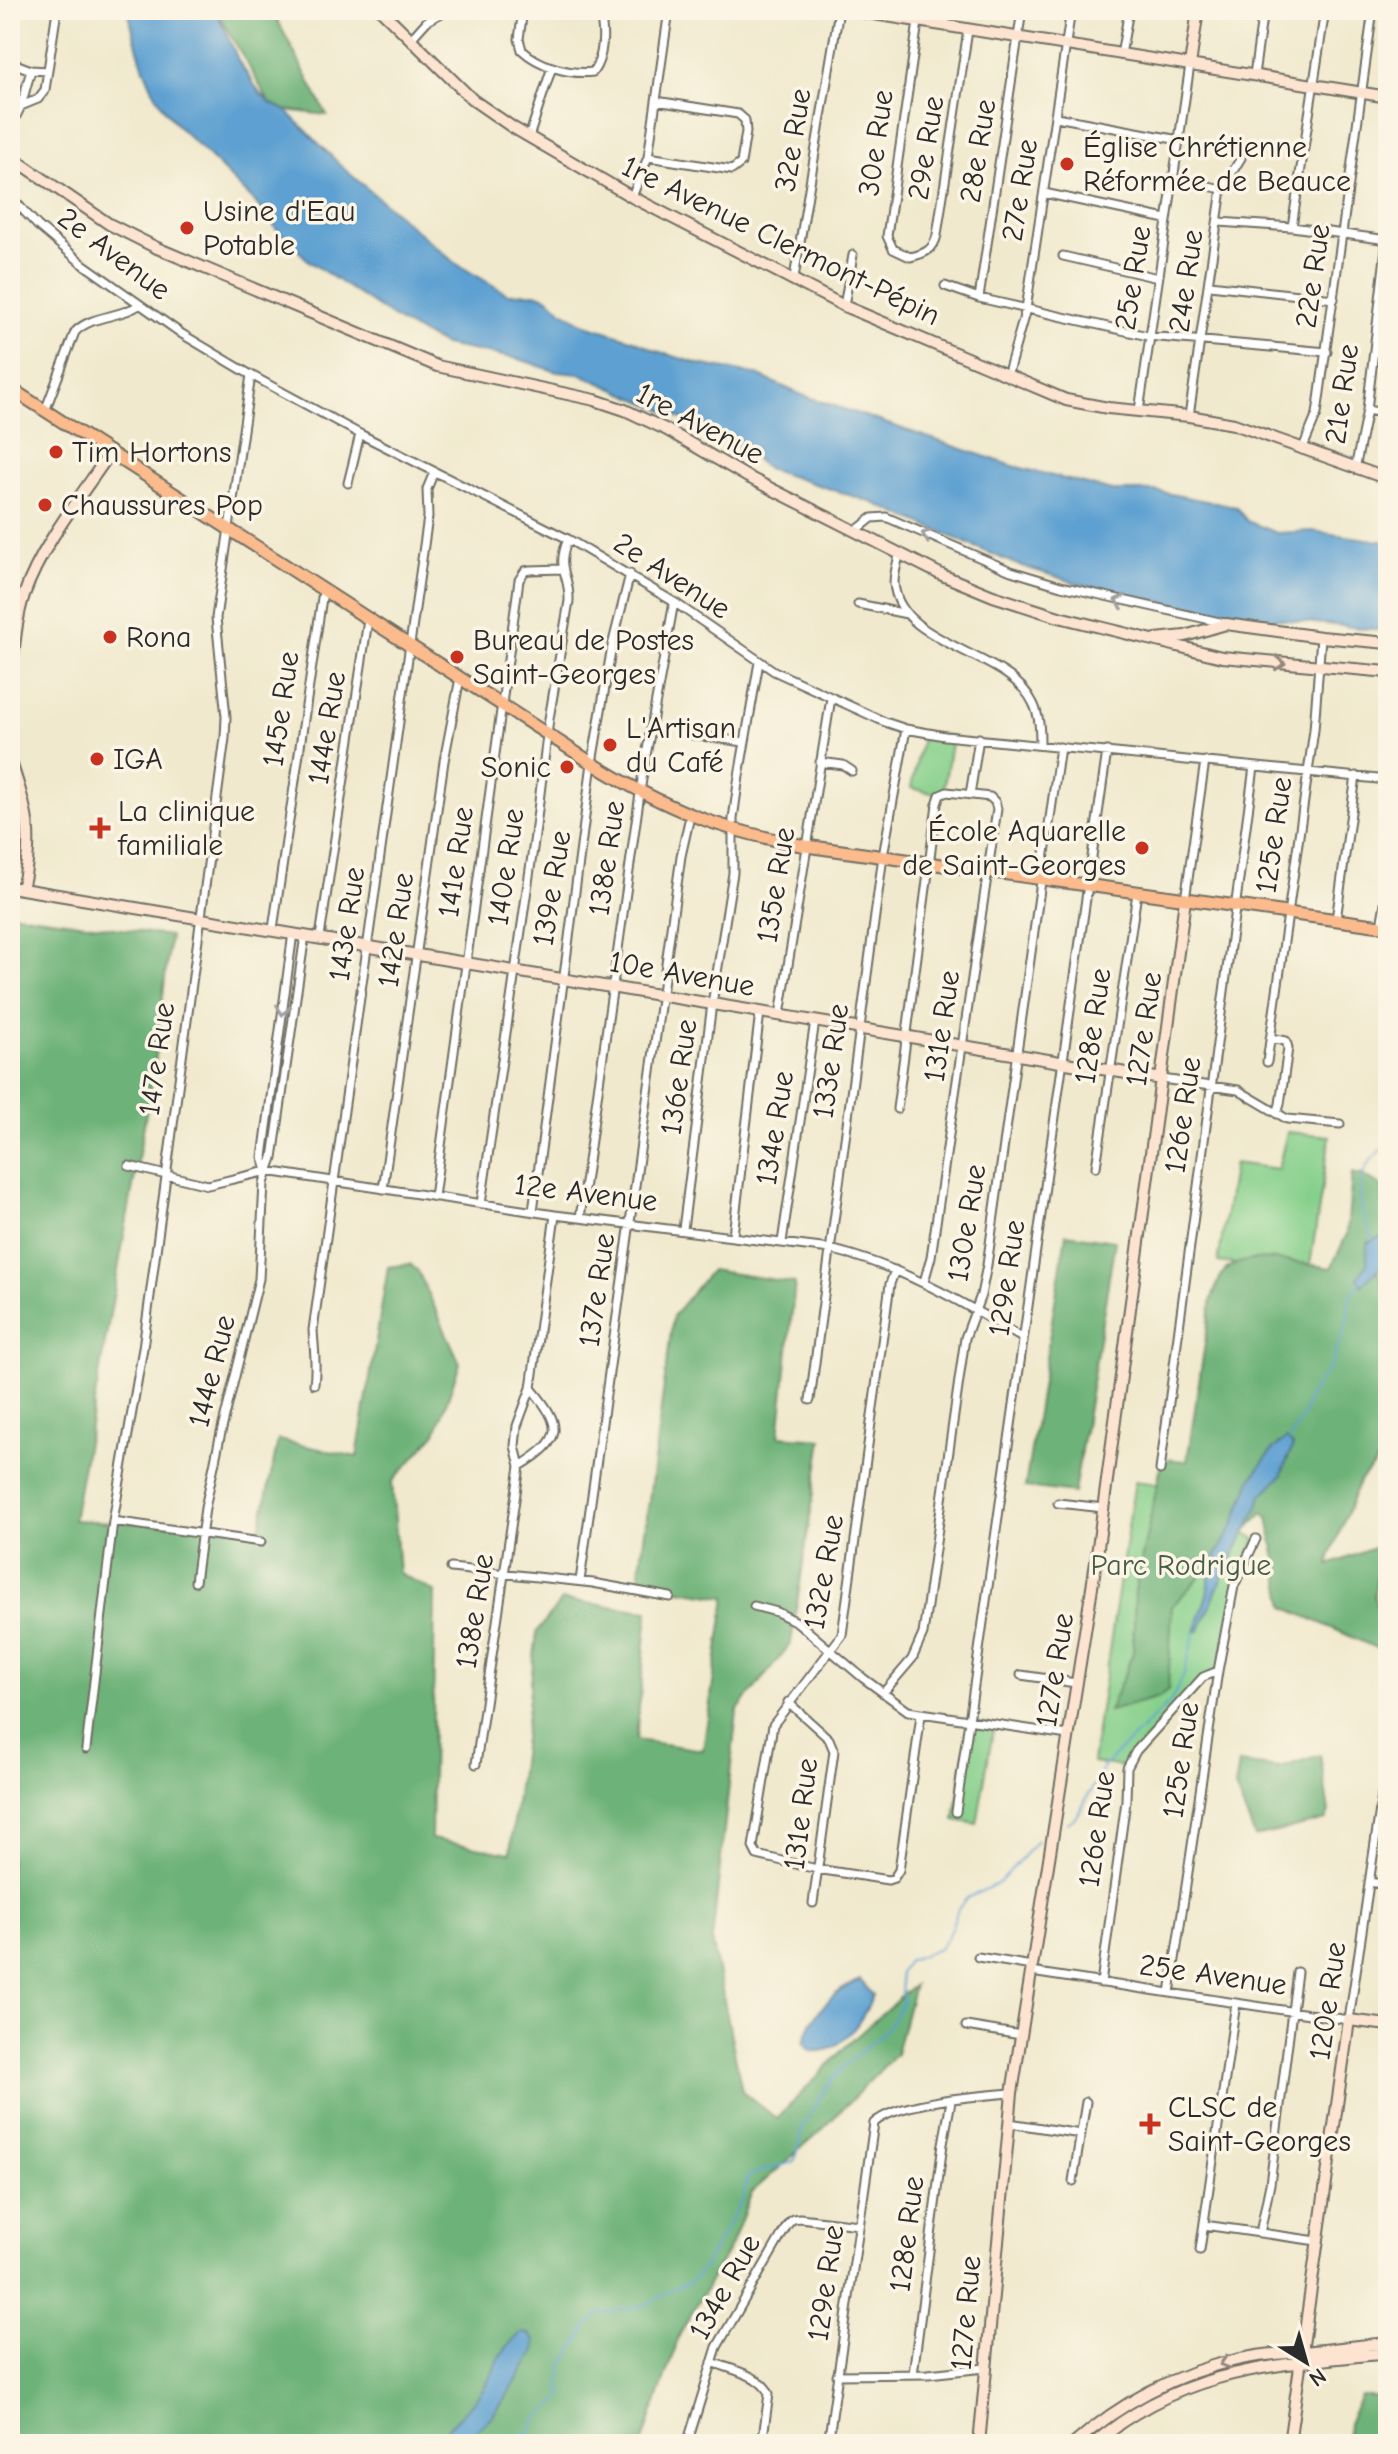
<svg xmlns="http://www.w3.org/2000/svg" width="1398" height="2454" font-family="'Comic Neue',sans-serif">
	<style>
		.green { fill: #87d08c; stroke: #597e5c; stroke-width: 2 }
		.forest { fill: #6db278; stroke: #4c6e52; stroke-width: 2 }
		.water { fill: #5da0d1; stroke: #44667e; stroke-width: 2 }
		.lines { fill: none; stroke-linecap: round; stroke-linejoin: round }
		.stream { stroke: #5da0d1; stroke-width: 2 }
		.street-casing { stroke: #706e64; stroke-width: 11 }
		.secondary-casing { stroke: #706e64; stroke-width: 14 }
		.primary-casing { stroke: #706e64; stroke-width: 15 }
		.street { stroke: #fff; stroke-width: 7 }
		.secondary { stroke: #fde4d1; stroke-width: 10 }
		.primary { stroke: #fbbb8c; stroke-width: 11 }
		.oneway { stroke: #a0a0a0 }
		.oneway2 { stroke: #94887e }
		.poi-dot { fill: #c8321e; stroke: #fcf5e5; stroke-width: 3 }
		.labels { text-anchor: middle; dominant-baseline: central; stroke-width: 7; stroke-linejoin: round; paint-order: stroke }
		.street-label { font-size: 30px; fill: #2b2b2b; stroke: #fcf5e5 }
		.poi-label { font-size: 30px; fill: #2b2b2b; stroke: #fcf5e5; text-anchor: start }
		.park-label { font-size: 30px; fill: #475d48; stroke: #fcf5e5 }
	</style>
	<rect width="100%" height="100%" fill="#fcf5e5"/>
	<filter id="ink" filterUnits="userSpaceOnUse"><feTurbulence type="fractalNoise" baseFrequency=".0125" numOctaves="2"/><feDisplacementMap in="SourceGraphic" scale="16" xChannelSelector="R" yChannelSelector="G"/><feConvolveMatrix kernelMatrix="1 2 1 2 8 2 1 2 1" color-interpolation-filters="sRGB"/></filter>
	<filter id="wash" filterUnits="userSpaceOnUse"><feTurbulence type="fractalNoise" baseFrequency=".006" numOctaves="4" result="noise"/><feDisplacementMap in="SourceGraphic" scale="32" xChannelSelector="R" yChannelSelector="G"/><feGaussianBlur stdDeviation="1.8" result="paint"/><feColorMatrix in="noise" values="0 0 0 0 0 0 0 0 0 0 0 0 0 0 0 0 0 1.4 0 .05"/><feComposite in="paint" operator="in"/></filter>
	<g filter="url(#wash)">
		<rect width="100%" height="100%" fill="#f0e9cd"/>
		<path class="green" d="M923,732L952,736L943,793L940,795L911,788Z
			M1287,1132L1330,1136L1309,1272L1218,1262L1234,1163L1278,1169Z
			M1160,1470L1193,1503L1256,1539L1238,1576L1218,1671L1211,1672L1151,1734L1127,1768L1092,1762L1135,1481L1157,1484Z
			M969,1721L994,1725L977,1824L955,1820Z"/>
		<path class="forest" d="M216,10H272L327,115L285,110L270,103Z
			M10,913L170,936L155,1064L73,1520L260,1529L278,1440L357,1457L388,1267L410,1264L418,1271L460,1363L436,1433L392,1482L399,1573L435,1592L431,1839L510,1853L537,1632L562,1600L648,1611L636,1740L703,1750L726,1597L638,1584L673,1316L711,1270L795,1283L779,1436L822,1439L791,1643L737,1711L712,1940L742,2091L777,2119L845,2047L914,1985L896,2054L824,2128L752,2192L733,2241L680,2334L642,2444H10Z
			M1352,1173L1362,1175L1388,1190V1249L1367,1264L1362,1284L1381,1265L1378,1272L1388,1301V1450L1359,1482L1330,1557L1329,1565L1381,1545L1374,1596L1387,1653L1285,1607L1268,1517L1263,1513L1248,1528L1262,1495L1281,1476L1293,1445L1233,1526L1211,1565L1172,1606L1168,1690L1159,1697L1109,1711L1133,1653L1135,1590L1162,1462L1163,1459L1187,1461L1212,1298C1217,1287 1220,1271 1231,1266C1256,1252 1304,1264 1331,1268L1347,1234Z
			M1066,1234L1115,1241L1074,1493L1025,1487Z
			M1320,1755L1329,1812L1326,1820L1255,1837L1235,1788L1239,1763L1280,1768Z
			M1361,2396H1388V2444H1346L1348,2423Z"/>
		<path class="water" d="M128,10H216L239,62L260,93L270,103L287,111L343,168L455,263L508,294L536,293L549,298L561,310L586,325L631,339L657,351L699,364L757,375L802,395L1013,466L1112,491H1155L1236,507L1247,521L1277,533L1312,531L1388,542V631L1204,611L1080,584L1015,564L871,502L768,469L742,449L692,423L580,374L557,372L519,359L444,345L403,324L310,262L279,232L255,202L175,123C146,88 138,53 128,10Z
			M1380,1237L1386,1246L1387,1260L1362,1285L1358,1278L1367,1264V1243Z
			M1286,1439L1293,1445L1281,1476L1262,1495L1254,1516L1223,1575L1200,1630L1195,1632L1209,1588V1569L1233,1526L1252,1478L1271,1451Z
			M860,1980L873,1995C863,2019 842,2055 811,2051L804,2043C810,2015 834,1990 860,1980Z
			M523,2333L530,2334L535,2340V2351C511,2387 487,2444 438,2444C448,2423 465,2413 479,2395C497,2373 496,2350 523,2333Z"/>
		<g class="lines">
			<path class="stream" d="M1373,1240C1357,1205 1350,1169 1388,1146
				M1289,1440L1303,1415L1308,1398L1331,1365L1348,1319L1349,1299L1360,1282
				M1068,1823L1077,1816L1105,1765L1170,1702L1183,1677L1195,1632
				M526,2434L529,2444
				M496,2444L531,2431L534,2422L564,2395L560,2386L563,2365L587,2327L599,2314L647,2305L674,2288L690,2283L703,2268L743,2199L747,2178C760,2168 779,2168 794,2161L799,2149L802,2127L827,2086L842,2068L881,2035L894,2018L903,2002L900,1973L907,1961L939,1949L947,1938L958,1909L967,1898L999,1883L1037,1841"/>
		</g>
	</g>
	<g filter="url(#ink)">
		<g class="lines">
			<defs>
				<path id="street" d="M523,10L519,39L522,50C539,66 570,75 593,72C604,57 605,30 599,13
					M918,22L887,236L893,249L910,257C924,254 934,250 937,235L968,30
					M944,26L947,10
					M410,40L427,21L447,10
					M1121,55L1129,10
					M10,62L31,70L48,71
					M1254,75L1263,10
					M21,106L38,99L45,90L57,10
					M1056,117L1179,140
					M10,129L21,106L31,70
					M529,137L552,67
					M648,157L732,170L741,163L746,132L745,120L738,114L656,101
					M1172,178L1222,189
					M1044,193L1166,219
					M10,196L38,226L83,264L182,334L251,375L360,434L568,539L674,602L774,671L885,722L906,729L945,736L1388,780
					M632,197L648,157L669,10
					M1219,222L1292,227L1388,240
					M1292,227L1325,10
					M1063,256L1158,278
					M794,278L839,10
					M1210,285L1334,299
					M945,286L979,298L1148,336L1327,352
					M979,298L1022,10
					M844,306L853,255
					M1007,376L1026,309L1071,10
					M1367,410L1388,414
					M45,411L75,332C91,315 120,318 139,305
					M1139,411L1190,65
					M1189,416L1222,189L1241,158
					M1302,450L1317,414L1373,10
					M1355,469L1367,410L1388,231
					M348,483L360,434
					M857,530L872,518L886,517L1011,571L1061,586L1224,623
					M900,553C897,563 894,573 894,583C899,647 1008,650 1033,703C1040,717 1040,731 1040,745
					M858,604L907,614
					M680,733L744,742
					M820,762L843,765L852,771
					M970,795L979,738
					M1185,900L1205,761
					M1336,920L1356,776
					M1381,926L1388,886
					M273,929L323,591
					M320,937L368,620
					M780,1015L831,698
					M1270,1038L1286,1041L1288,1048L1280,1104L1277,1114
					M1267,1062L1314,730L1321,637
					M1162,1079L1238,1090L1287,1119L1340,1124
					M897,1109L937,804L940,795L947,792L990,797L995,802L997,809L931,1257L924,1282
					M129,1166L208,1185L267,1171L555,1215L830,1249C900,1266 961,1301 1022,1338
					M1096,1167L1137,893
					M267,1171L263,1157L293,933
					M383,1189L444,761L460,678
					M434,1197L519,580L525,571L530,570L562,569
					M481,1204L535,835L549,719L569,601C570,573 555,570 568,539
					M533,1211L592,763L612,646L630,574
					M580,1218L643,772L674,602
					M683,1229L712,1004L733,873V819L739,776L759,662
					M733,1235L760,1012
					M782,1242L815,1021
					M895,1270L890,1284L842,1635L773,1725L753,1847L757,1855L817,1869L888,1880L894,1878L899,1870L921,1715
					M314,1384C317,1365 314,1349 313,1330L428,517L427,489L434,472
					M810,1400L883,856L906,729
					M520,1466C564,1439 563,1426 531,1388
					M1160,1470L1254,767
					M1058,1503L1104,1508
					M113,1521L261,1542
					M451,1568L593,1583L670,1597
					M580,1581L681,856L690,816
					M195,1582L205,1508L220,1437L259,1279L264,1183L273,1158L305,935
					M754,1606L777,1612L797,1622L863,1678L908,1711L1068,1735
					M1021,1675L1076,1683
					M883,1693L912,1659L923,1634L965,1338L981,1295L987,1265L1060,747
					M788,1702L829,1739L834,1751L813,1903
					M86,1749L113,1521L143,1348L225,738L226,717L216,618L251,375
					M476,1764L520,1466L515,1446L517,1426L531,1388L555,1215
					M956,1812L1107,751
					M1369,1882L1388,1885
					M978,1957L1032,1966
					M1031,1972L1349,2020L1388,1754
					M1101,1983L1126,1801L1127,1768L1136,1751L1203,1677L1218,1671
					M1170,1993L1218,1671L1234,1586L1256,1539
					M966,2026L1021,2035
					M1009,2123L1081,2134
					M1073,2181L1086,2102
					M1204,2225L1317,2241
					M1260,2233L1270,2184L1297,1972
					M1200,2250L1236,2003
					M712,2362C729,2369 762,2375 769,2394L762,2444
					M913,2374L943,2144L951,2101
					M837,2375L928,2374L985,2368
					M687,2444L717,2347L788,2224L793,2219L800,2218L859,2225
					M828,2444L874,2123C898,2101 979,2096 1012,2093"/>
				<path id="secondary" d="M381,10L473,100L512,127L632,197L844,306L1066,400L1108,408L1189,416L1234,424L1388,479
					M849,10L1388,97
					M1190,65L1198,10
					M10,156L109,224L157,248L437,366L595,400L625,410L667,430L746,476L942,575L993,596L1059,617L1222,657L1388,672
					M1156,639L1185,636L1226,624L1321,637L1388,643
					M10,681C14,653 15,622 24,595C41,546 81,496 110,453
					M10,759C27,811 35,835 22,889
					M10,887L1162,1079
					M979,2444L1012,2093L1096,1562L1185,900
					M1074,2444C1120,2403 1176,2373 1236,2360C1257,2355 1281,2353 1303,2352C1331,2350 1360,2345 1388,2343
					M1093,2444C1183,2367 1277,2365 1388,2353
					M1289,2444L1349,2020L1388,2025"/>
				<path id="primary" d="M10,388L592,763C667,810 720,830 806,846L1388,927"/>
			</defs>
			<use href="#street" class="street-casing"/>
			<use href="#secondary" class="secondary-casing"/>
			<use href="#primary" class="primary-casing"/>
			<use href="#street" class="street"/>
			<use href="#secondary" class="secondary"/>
			<use href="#primary" class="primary"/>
		</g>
		<defs><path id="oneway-chevron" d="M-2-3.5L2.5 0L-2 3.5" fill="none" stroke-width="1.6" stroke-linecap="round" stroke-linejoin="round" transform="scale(2)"/></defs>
		<g class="oneway">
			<use href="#oneway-chevron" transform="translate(927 535) rotate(-157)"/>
			<use href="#oneway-chevron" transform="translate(1120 601) rotate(-166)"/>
			<use href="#oneway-chevron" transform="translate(283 1010) rotate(98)"/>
		</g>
		<g class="oneway2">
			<use href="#oneway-chevron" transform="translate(1280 663) rotate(4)"/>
			<use href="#oneway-chevron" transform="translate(1225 2363) rotate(163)"/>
		</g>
	</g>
	<g class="poi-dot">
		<circle cx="1067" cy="164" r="8"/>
		<circle cx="187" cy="228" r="8"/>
		<circle cx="56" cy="452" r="8"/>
		<circle cx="45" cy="505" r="8"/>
		<circle cx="110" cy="637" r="8"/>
		<circle cx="457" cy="657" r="8"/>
		<circle cx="610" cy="745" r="8"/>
		<circle cx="97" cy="759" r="8"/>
		<circle cx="567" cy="767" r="8"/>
		<path d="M96 816h8v8h8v8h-8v8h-8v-8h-8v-8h8z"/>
		<circle cx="1142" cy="848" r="8"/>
		<path d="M1146 2112h8v8h8v8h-8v8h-8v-8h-8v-8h8z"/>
	</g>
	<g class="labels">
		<g class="street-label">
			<text transform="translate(793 140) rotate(-81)">32e Rue</text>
			<text transform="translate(876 143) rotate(-82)">30e Rue</text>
			<text transform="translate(926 148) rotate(-81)">29e Rue</text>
			<text transform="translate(978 151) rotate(-81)">28e Rue</text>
			<text transform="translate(1020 190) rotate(-81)">27e Rue</text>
			<text transform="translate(781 241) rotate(26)">1re Avenue Clermont-Pépin</text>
			<text transform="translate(114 254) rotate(37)">2e Avenue</text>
			<text transform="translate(1313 276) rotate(-82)">22e Rue</text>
			<text transform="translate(1133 278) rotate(-81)">25e Rue</text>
			<text transform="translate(1186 281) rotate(-82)">24e Rue</text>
			<text transform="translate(1342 394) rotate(-82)">21e Rue</text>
			<text transform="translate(700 424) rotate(28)">1re Avenue</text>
			<text transform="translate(672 576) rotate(33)">2e Avenue</text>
			<text transform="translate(281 709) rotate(-82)">145e Rue</text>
			<text transform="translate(327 728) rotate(-81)">144e Rue</text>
			<text transform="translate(1274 835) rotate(-82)">125e Rue</text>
			<text transform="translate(607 858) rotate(-82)">138e Rue</text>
			<text transform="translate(456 862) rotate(-82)">141e Rue</text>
			<text transform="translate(506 867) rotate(-82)">140e Rue</text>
			<text transform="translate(776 885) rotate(-81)">135e Rue</text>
			<text transform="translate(552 888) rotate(-81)">139e Rue</text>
			<text transform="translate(347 924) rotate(-82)">143e Rue</text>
			<text transform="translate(396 930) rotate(-82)">142e Rue</text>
			<text transform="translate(682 974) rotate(10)">10e Avenue</text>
			<text transform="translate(942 1026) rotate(-82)">131e Rue</text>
			<text transform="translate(1093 1026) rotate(-82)">128e Rue</text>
			<text transform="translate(1144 1029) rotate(-82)">127e Rue</text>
			<text transform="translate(157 1059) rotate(-82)">147e Rue</text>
			<text transform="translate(831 1061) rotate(-82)">133e Rue</text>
			<text transform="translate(679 1077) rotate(-82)">136e Rue</text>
			<text transform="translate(1183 1115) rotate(-82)">126e Rue</text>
			<text transform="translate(775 1128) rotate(-81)">134e Rue</text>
			<text transform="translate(586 1193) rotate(7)">12e Avenue</text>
			<text transform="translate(967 1223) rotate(-81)">130e Rue</text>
			<text transform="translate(1007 1278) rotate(-82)">129e Rue</text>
			<text transform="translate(597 1290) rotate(-82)">137e Rue</text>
			<text transform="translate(212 1371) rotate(-76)">144e Rue</text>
			<text transform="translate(824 1572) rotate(-80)">132e Rue</text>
			<text transform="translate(475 1611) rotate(-81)">138e Rue</text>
			<text transform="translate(1055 1670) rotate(-81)">127e Rue</text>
			<text transform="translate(1181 1760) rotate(-82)">125e Rue</text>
			<text transform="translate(801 1814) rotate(-83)">131e Rue</text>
			<text transform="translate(1097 1829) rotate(-82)">126e Rue</text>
			<text transform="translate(1213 1975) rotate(8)">25e Avenue</text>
			<text transform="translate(1328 2001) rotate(-82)">120e Rue</text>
			<text transform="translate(907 2234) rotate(-83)">128e Rue</text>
			<text transform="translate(826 2283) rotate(-82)">129e Rue</text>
			<text transform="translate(725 2287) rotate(-61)">134e Rue</text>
			<text transform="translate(966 2313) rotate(-85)">127e Rue</text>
		</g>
		<g class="poi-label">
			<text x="1083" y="147">Église Chrétienne<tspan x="1083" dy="34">Réformée de Beauce</tspan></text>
			<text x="203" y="211">Usine d'Eau<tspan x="203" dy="34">Potable</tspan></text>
			<text x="72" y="452">Tim Hortons</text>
			<text x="61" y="505">Chaussures Pop</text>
			<text x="126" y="637">Rona</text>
			<text x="473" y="640">Bureau de Postes<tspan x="473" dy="34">Saint-Georges</tspan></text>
			<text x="626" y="728">L'Artisan<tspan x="626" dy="34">du Café</tspan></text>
			<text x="113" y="759">IGA</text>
			<text x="551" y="767" text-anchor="end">Sonic</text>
			<text x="118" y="811">La clinique<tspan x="118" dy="34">familiale</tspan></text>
			<text x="1126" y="831" text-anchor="end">École Aquarelle<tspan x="1126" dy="34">de Saint-Georges</tspan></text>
			<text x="1168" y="2107">CLSC de<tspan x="1168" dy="34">Saint-Georges</tspan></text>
		</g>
		<g class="park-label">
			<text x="1181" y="1565">Parc Rodrigue</text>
		</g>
	</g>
	<rect width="1398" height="2454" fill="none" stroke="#fcf5e5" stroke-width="40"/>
	<g transform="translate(1306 2362) rotate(143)" stroke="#fcf5e5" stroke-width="6" paint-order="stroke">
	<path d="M0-6L14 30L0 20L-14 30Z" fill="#2b2b2b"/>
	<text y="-12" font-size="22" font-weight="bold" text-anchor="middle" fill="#2b2b2b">N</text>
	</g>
</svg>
